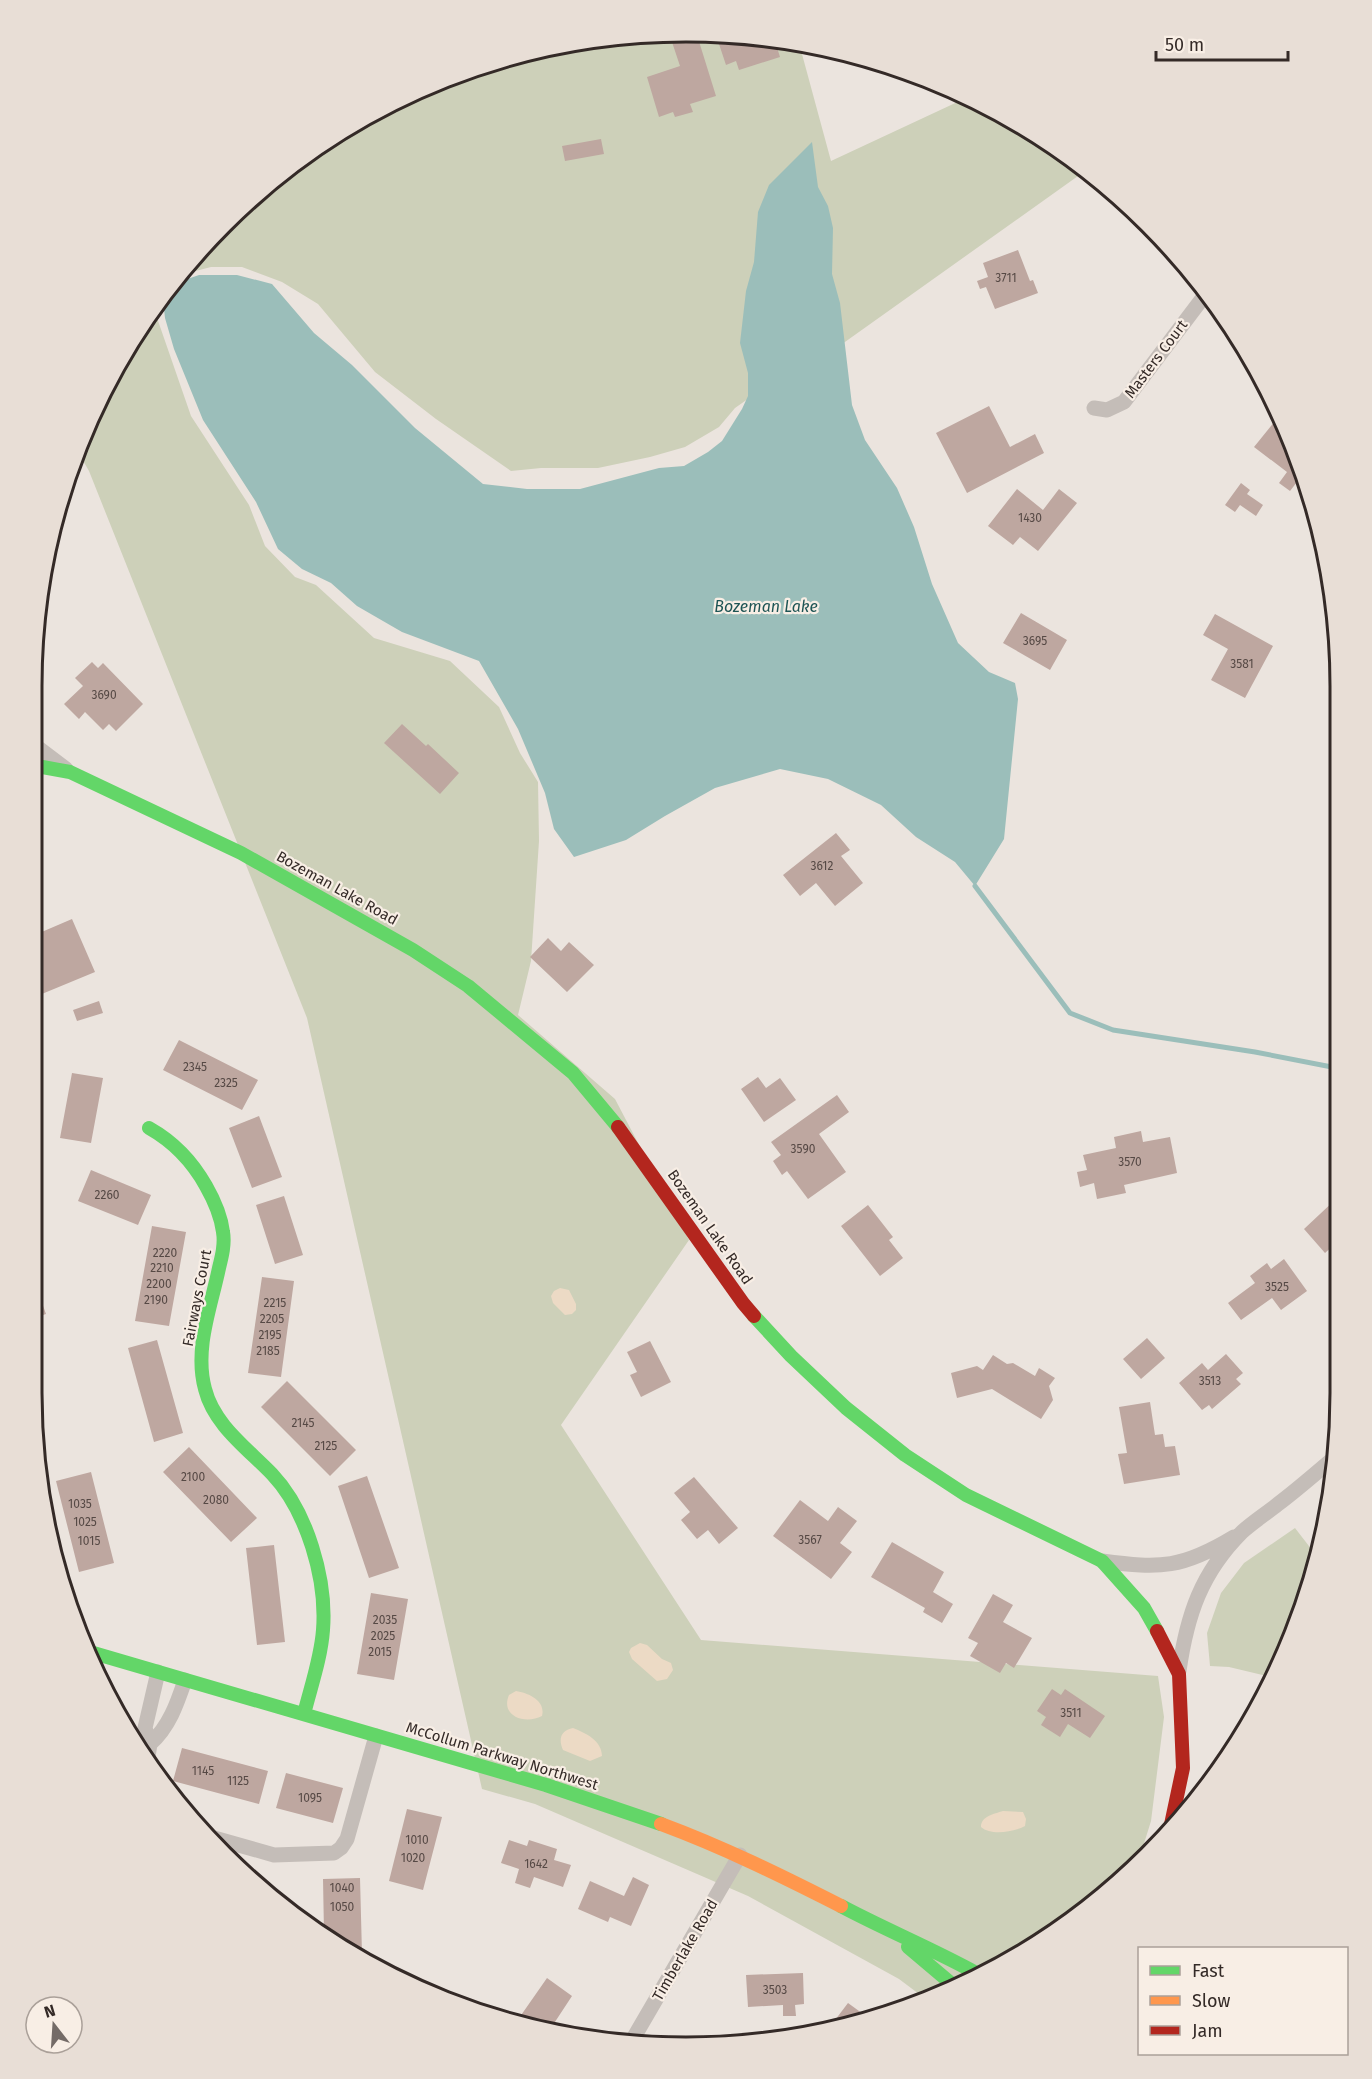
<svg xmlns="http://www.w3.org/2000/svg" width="1372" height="2079" font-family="'Fira Sans',sans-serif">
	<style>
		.green { fill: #cdd0b9 }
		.sand { fill: #ecdac5 }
		.water { fill: #9bbeba }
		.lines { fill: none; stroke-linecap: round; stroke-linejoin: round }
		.stream { stroke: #9bbeba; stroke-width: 5 }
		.building { fill: #bea7a0 }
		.street { stroke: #c4bdb8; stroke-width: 15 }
		.fast { stroke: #63d668; stroke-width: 14 }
		.slow { stroke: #ff974d; stroke-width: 14 }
		.jam { stroke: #b3261e; stroke-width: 14 }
		.labels { text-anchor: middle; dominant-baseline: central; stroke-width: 4.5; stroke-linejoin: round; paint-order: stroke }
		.number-label { font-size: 12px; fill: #564945 }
		.street-label { font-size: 15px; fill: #342a27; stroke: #f8eee5 }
		.water-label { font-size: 16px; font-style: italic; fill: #1d5454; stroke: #f8eee5 }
		.rim { fill: none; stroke: #342a27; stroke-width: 3 }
	</style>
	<rect width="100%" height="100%" fill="#ebe4de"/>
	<path class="green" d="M644,33L772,37L799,43L831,161L966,98L1014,119L1085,171L800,374L762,389L735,408L719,427L685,447L650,457L598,468H541L511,471L436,419L375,372L318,304L282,282L242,267H211L180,275L194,254L288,167L397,99L517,54Z
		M156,311V315L191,416L249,505L265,546L295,577L316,585L374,638L450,661L499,707L520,753L538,782L539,841L531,961L518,1015L615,1099L689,1240L561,1425L701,1640L1158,1676L1164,1717L1151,1821L1137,1866L1117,1885L1014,1960L923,1997L899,1979L748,1896L535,1804L482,1789L307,1018L89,471L77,450L99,397Z
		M1295,1528L1319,1559L1275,1678L1229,1667L1210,1666L1207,1633L1221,1593L1244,1563Z"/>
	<path class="sand" d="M560,1288L569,1290L576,1304V1310L572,1314L565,1315L553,1303L551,1296L554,1291Z
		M640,1643L647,1645L662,1659L671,1663L673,1670L667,1679L657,1681L632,1659L629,1652L631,1648Z
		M516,1691C529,1693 546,1701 542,1716C525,1725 500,1716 509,1695Z
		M573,1728C586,1733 602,1741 602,1756L590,1761L563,1750C558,1739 561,1730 573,1728Z
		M1003,1811L1023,1812L1026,1819L1025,1826C1014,1832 991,1836 981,1827C981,1816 994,1814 1003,1811Z"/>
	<path class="water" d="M812,142L818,187L828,206L833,228L832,274L840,303L852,405L865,440L897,488L914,527L932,584L958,643L989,672L1015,683L1018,699L1004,839L975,886L955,862L916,837L881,805L828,779L780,769L715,788L665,816L626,840L574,857L554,829L545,793L518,729L479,661L402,632L357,606L331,583L302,569L278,549L256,502L203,420L174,349L165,318L163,300L176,283L199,275H237L272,284L314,333L352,365L415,428L483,484L527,489H580L659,468L684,466L708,452L722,441L742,409L748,396V373L740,343L746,291L754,262L758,212L769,185Z"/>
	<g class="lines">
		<path class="stream" d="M975,886L1070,1013L1113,1030L1255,1052L1337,1068"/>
	</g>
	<path class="building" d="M697,35L716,96L690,104L693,112L675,117L673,112L659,117L647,77L680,66L672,42Z
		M716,35L774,38L780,57L739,70L736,61L726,65Z
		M601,139L604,154L565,161L562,146Z
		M1018,250L1030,281L1033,280L1038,293L995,309L986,287L980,289L977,281L988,277L983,263Z
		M989,406L1010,447L1035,434L1044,453L967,493L936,433Z
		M1275,421L1285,427L1308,490L1297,482L1290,491L1279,483L1287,472L1254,447Z
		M1241,483L1250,490L1247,494L1263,505L1256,516L1240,505L1235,512L1225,505Z
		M1017,489L1043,510L1059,489L1077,503L1038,551L1020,537L1013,545L988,526Z
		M1021,613L1067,640L1050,670L1003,643Z
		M1215,614L1273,646L1245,698L1211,680L1228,649L1203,635Z
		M92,662L98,668L103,663L143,704L116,731L109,724L103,730L85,712L79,719L64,704L83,686L75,678Z
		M402,724L426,746L428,744L459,773L440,794L384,743Z
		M836,833L850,850L841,856L863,883L835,906L816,883L800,896L783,875Z
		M72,919L95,972L37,996V934Z
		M548,938L561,951L569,942L594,965L567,992L530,957Z
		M99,1001L103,1013L77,1021L73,1010Z
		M179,1040L258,1080L242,1110L163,1070Z
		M72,1073L103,1078L91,1143L60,1138Z
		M758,1077L766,1088L780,1078L796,1100L764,1122L741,1089Z
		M837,1095L849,1112L819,1134L846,1172L808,1199L787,1171L782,1175L773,1161L781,1155L771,1142Z
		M259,1116L282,1177L252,1188L229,1128Z
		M1141,1131L1143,1142L1170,1137L1177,1173L1124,1185L1126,1193L1097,1199L1094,1183L1080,1187L1077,1172L1087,1170L1083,1155L1116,1148L1114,1137Z
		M91,1170L151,1195L138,1225L78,1201Z
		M284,1196L303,1255L275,1264L256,1205Z
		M1336,1199V1243L1325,1253L1304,1229Z
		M868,1205L893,1237L889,1240L903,1258L880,1276L841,1226Z
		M152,1226L186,1232L169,1326L135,1321Z
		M1284,1259L1307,1291L1281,1310L1272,1298L1241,1320L1228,1303L1255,1283L1250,1276L1267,1263L1271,1269Z
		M262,1277L294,1281L281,1377L248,1373Z
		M37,1289L46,1314L37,1317Z
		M1147,1338L1165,1358L1141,1379L1123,1359Z
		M157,1340L183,1433L154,1442L128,1348Z
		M650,1341L671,1382L641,1397L630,1375L637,1372L627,1352Z
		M1226,1354L1243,1373L1236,1379L1241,1384L1212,1409L1209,1405L1202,1410L1179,1383L1202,1363L1208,1370Z
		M993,1355L1007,1364L1013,1363L1035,1376L1039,1368L1055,1378L1049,1386L1053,1400L1041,1419L992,1389L957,1398L951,1373L977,1366L983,1370Z
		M287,1381L356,1450L330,1476L261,1407Z
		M1150,1402L1155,1435L1163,1434L1165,1447L1175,1446L1180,1475L1124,1484L1118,1454L1127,1453L1119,1407Z
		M189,1447L257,1518L231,1542L163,1472Z
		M91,1472L114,1563L79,1572L56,1481Z
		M367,1476L399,1568L369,1578L338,1486Z
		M694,1477L738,1528L719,1544L708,1530L697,1539L681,1520L690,1512L674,1493Z
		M800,1500L828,1521L838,1507L857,1521L840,1543L852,1552L831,1579L773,1536Z
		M892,1542L944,1572L933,1592L953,1604L942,1623L923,1612L925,1608L871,1577Z
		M274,1545L285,1642L257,1645L246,1548Z
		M371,1593L408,1599L394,1680L357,1674Z
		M993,1594L1013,1605L1003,1622L1032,1638L1014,1668L1006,1663L1000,1673L970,1656L978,1643L968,1638Z
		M1052,1689L1061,1695L1065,1689L1105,1716L1090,1738L1068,1724L1060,1737L1041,1725L1046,1717L1037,1711Z
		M182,1748L268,1771L259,1804L173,1781Z
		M286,1773L343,1788L333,1823L276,1808Z
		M407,1809L442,1817L423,1890L389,1881Z
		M509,1840L527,1846L529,1840L557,1849L554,1860L571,1865L563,1887L534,1877L530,1888L515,1883L519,1869L501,1863Z
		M633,1877L649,1885L631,1926L610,1917L608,1922L578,1909L590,1881L624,1896Z
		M360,1878L362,1954L361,1955L324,1933L323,1879Z
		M803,1973L804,2004L795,2005L796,2016H783V2005L748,2007L746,1975Z
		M547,1978L572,1996L549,2031L526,2027L517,2021Z
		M848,2003L870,2019L855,2025L830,2029L829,2028Z"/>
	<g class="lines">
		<path class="street" d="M1094,408L1107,410L1124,402L1208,291
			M37,747L66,769
			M1102,1561C1161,1569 1183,1568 1234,1537
			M1179,1671C1187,1615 1201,1573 1242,1532C1253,1522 1267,1513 1278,1504C1298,1489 1316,1473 1335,1457
			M150,1744C169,1727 177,1704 185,1680
			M147,1763L150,1744L145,1728L158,1672
			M207,1836L274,1855L334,1853L341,1848L347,1839L376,1736
			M630,2044L740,1855"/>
		<path class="fast" d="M37,766L70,772L241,853L413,950L468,986L573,1073L618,1127
			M149,1128C174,1142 192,1161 206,1186C214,1200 221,1216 223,1232C225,1244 222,1256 219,1268C211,1307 194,1349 205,1389C214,1425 247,1448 272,1474C307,1511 327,1579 323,1630C321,1658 311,1686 304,1714
			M754,1316L791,1356L846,1408L905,1455L966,1495L1102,1561L1144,1608L1157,1631
			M90,1652L546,1785L661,1824
			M841,1906C886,1930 933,1949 978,1974
			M908,1947L953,1985"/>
		<path class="slow" d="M661,1824C723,1847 782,1876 841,1906"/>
		<path class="jam" d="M618,1127L743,1303L754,1316
			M1157,1631L1179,1674L1183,1768L1169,1834"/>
	</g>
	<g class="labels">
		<g class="number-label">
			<text x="1006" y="278">3711</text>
			<text x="1030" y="518">1430</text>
			<text x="1035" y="641">3695</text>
			<text x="1242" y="664">3581</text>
			<text x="104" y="695">3690</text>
			<text x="822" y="866">3612</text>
			<text x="195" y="1067">2345</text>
			<text x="226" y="1083">2325</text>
			<text x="803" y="1149">3590</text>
			<text x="1130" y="1162">3570</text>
			<text x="107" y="1195">2260</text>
			<text x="165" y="1253">2220</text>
			<text x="162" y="1268">2210</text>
			<text x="159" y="1284">2200</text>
			<text x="1277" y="1287">3525</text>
			<text x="156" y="1300">2190</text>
			<text x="275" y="1303">2215</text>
			<text x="272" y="1319">2205</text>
			<text x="270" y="1335">2195</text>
			<text x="268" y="1351">2185</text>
			<text x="1210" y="1381">3513</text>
			<text x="303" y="1423">2145</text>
			<text x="326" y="1446">2125</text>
			<text x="193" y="1477">2100</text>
			<text x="216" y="1500">2080</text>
			<text x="80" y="1504">1035</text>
			<text x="85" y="1522">1025</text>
			<text x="810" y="1540">3567</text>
			<text x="89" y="1541">1015</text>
			<text x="385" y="1620">2035</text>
			<text x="383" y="1636">2025</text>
			<text x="380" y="1652">2015</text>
			<text x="1071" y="1713">3511</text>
			<text x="203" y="1771">1145</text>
			<text x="238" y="1781">1125</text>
			<text x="310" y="1798">1095</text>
			<text x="417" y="1840">1010</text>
			<text x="413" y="1858">1020</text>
			<text x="536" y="1864">1642</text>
			<text x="342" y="1888">1040</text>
			<text x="342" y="1907">1050</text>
			<text x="775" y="1990">3503</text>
		</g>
		<g class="street-label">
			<text transform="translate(1156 359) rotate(-53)">Masters Court</text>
			<text transform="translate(337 888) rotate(29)">Bozeman Lake Road</text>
			<text transform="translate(710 1227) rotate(55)">Bozeman Lake Road</text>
			<text transform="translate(197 1298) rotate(-79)">Fairways Court</text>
			<text transform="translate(502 1756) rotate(17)">McCollum Parkway Northwest</text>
			<text transform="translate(685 1950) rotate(-60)">Timberlake Road</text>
		</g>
		<g class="water-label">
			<text x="766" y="606">Bozeman Lake</text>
		</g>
	</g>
	<path d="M0 0H1372V2079H0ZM686 42H686A644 644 0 0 1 1330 686V1393A644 644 0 0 1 686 2037H686A644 644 0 0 1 42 1393V686A644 644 0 0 1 686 42Z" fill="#e8ded6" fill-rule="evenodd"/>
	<path class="rim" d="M686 42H686A644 644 0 0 1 1330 686V1393A644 644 0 0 1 686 2037H686A644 644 0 0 1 42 1393V686A644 644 0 0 1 686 42Z"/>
	<rect x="1138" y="1947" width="210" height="108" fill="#f8eee5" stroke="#aaa099" stroke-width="1.5"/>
	<rect x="1150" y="1966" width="30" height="9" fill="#63d668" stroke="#aaa099" stroke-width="1.5"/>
	<text x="1192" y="1977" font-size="18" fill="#342a27">Fast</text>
	<rect x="1150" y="1996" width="30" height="9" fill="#ff974d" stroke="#aaa099" stroke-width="1.5"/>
	<text x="1192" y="2007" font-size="18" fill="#342a27">Slow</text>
	<rect x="1150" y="2026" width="30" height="9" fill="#b3261e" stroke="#aaa099" stroke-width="1.5"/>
	<text x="1192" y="2037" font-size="18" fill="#342a27">Jam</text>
	<g transform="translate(54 2025) rotate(343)"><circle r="28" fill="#f8eee5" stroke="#aaa099" stroke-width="1.5"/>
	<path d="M0-4.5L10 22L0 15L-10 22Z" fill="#746b67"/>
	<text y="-9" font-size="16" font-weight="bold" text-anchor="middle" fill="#342a27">N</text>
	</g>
	<path d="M1156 51v9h132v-9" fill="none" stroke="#342a27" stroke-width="3"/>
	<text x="1165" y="51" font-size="18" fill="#342a27" stroke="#f8eee5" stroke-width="4.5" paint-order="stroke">50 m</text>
</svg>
